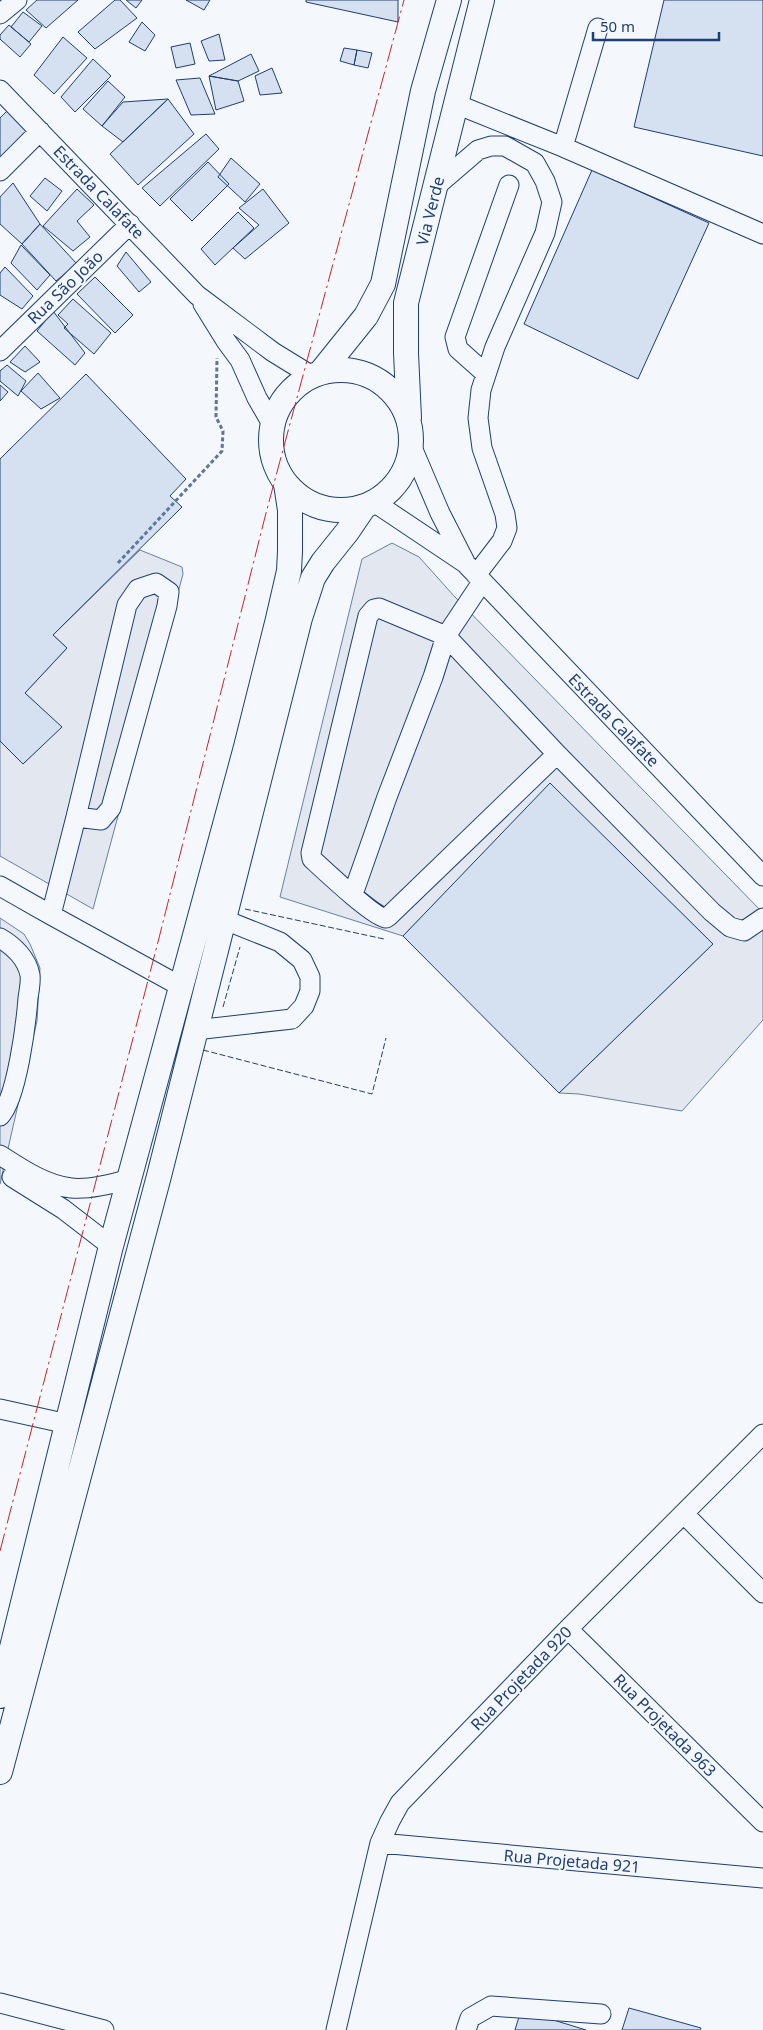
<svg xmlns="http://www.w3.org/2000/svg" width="763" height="2030" font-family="'Noto Sans',sans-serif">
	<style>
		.parking { fill: #e3e8f0; stroke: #687fa3 }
		.building { fill: #d5e0f0; stroke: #1d3f73 }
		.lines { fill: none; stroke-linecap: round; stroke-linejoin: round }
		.minor-casing { stroke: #1d3f73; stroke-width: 21 }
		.major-casing { stroke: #1d3f73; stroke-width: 26 }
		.path { stroke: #5e769c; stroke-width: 3; stroke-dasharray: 4 2.5; stroke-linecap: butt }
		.minor { stroke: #f4f7fb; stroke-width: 19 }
		.major { stroke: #f4f7fb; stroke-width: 24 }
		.fence { stroke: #1d3f73; stroke-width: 1; stroke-dasharray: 6 2.5; stroke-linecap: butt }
		.power { stroke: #c62828; stroke-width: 1; stroke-dasharray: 18 4 2.5 4; stroke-linecap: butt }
		.labels { text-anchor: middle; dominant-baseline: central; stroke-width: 4; stroke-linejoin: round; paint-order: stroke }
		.street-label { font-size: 16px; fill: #1d3f73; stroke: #f4f7fb }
	</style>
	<rect width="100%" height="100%" fill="#f4f7fb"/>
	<path class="parking" d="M392,543L419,557L455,597L763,913V1020L682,1111L579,1094L559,1093L713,944L550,784L403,936L280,897L362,559Z
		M140,550L182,567L183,574L93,909L0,856V741L23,764L61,727L25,693L67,648L53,635Z
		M0,918L24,934L30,944L40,968L37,1021L0,1184Z"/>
	<path class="building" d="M37,0H78L46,28L26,10Z
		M115,0H120L137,18L95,49L78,32Z
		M126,0H142L136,8Z
		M186,0H210L204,10Z
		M306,0H398V22L306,2Z
		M664,0H763V156L634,127Z
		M23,12L42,26L29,42L11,27Z
		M142,22L155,35L145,51L129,42Z
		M9,25L31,44L20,57L0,39V35Z
		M219,34L225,60L209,61L201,41Z
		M63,37L87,58L54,94L34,75Z
		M190,43L195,64L176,68L171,47Z
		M344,48L357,50L354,65L340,61Z
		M357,50L372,53L368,68L354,65Z
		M251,54L259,71L238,81L209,76Z
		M93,59L111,76L75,112L61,97Z
		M272,68L282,93L260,95L255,76Z
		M209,76L238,81L244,101L216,110Z
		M200,78L215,114L191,115L176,80Z
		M108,81L125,97L102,126L83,109Z
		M168,99L194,134L138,185L110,154Z
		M168,99L123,142L102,126L123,102Z
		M8,110L33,134L0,167V118Z
		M206,134L219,149L160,206L142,188Z
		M231,158L260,184L245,202L218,177Z
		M208,162L229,184L192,221L170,199Z
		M592,170L709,223L638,379L524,324Z
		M45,178L62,191L47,211L30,196Z
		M13,183L40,224L22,244L0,224V197Z
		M77,189L94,205L77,221L90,237L73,251L43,226Z
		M263,189L289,223L245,259L233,248L259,225L239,208Z
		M238,212L254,228L215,265L201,249Z
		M40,224L77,264L56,281L22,244Z
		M21,245L50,275L37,290L11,263Z
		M126,252L151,282L139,292L117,266Z
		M5,267L33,296L22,309L0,295V273Z
		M95,277L133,315L115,333L77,294Z
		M73,299L111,333L94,354L64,328L68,324L58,315Z
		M53,311L85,353L75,365L37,331Z
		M25,346L40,362L25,372L10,362Z
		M7,365L26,381L18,396L0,381V371Z
		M38,373L60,398L41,409L21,391Z
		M86,374L186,479L170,496L182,507L53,635L67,648L25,693L62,727L23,764L0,741V459Z
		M0,385L8,392L0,401Z
		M550,783L713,944L559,1093L403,936Z
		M629,2008L701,2028L700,2030H622Z
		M521,2010L586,2030H515Z"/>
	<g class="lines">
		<defs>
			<path id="minor" d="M0,14L17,0
				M0,90L197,295L273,352L312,376
				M456,104L563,147L763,234
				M563,147L598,28
				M0,171L40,131
				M435,187L478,150L491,146H505L535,163L545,181L552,202L545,233L495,347L481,390L478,418L482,448L505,514L507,528L502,541L476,575
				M203,304L226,341L240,360L257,398L272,424
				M0,351L130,224
				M486,374L458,349L455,337L509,185
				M411,445L440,513L465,562
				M374,502L465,563L763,876
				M482,582L446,636L557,754L712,912L730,927L744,931L763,918
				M76,817L101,820L111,808L167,606L169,592L156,583L138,589L127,605L76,817L51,915L180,986
				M0,886L51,915
				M353,894L387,797L433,677L446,636L379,608L374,609L368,616L311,853L312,859C324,870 375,918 386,918L389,916L557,754
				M0,938C14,946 27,959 30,975C31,982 29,991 28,998C26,1024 17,1098 0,1116
				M195,1030L292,1019L304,1006L310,991V977L302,960L280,942L225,920
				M0,1155C22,1169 45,1185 71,1188C89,1190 112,1184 129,1179
				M12,1177L63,1209L111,1246
				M0,1409L68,1424
				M684,1514L763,1593
				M568,1629L763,1822
				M380,1843L763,1878
				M0,2003L104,2030
				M336,2030L380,1843L390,1821L400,1803L568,1629L763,1434
				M466,2030L470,2018L491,2006L601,2014"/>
			<path id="major" d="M271 440a70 70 0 1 1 140 0a70 70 0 1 1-140 0Z
				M321,372L366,316L383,284L423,91L449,0
				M409,418L406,353V303L482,0
				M0,1696L111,1246L246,747L278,619L289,571L290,551V510L286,484
				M0,1772L159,1176L300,618L313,578L323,562L347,532L364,507"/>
		</defs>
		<use href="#minor" class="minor-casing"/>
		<use href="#major" class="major-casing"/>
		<path class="path" d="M118,563L222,451L223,431L216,417L217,358"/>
		<use href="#minor" class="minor"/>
		<use href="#major" class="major"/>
		<path class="fence" d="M245,909L384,939
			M223,1007L240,947
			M203,1050L372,1094L386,1038"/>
		<path class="power" d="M0,1551L159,938L266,513L404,0"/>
	</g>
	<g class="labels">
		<g class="street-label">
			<text transform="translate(99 192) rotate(46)">Estrada Calafate</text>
			<text transform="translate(430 211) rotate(-76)">Via Verde</text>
			<text transform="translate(65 287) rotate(-44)">Rua São João</text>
			<text transform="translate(614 720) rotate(46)">Estrada Calafate</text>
			<text transform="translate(521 1678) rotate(-46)">Rua Projetada 920</text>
			<text transform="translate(665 1725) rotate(45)">Rua Projetada 963</text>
			<text transform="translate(572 1861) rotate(5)">Rua Projetada 921</text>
		</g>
	</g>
	<path d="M593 32v8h126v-8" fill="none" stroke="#1d3f73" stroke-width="2.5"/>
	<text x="600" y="32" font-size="15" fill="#1d3f73" stroke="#f4f7fb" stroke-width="4" paint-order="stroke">50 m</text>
</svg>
